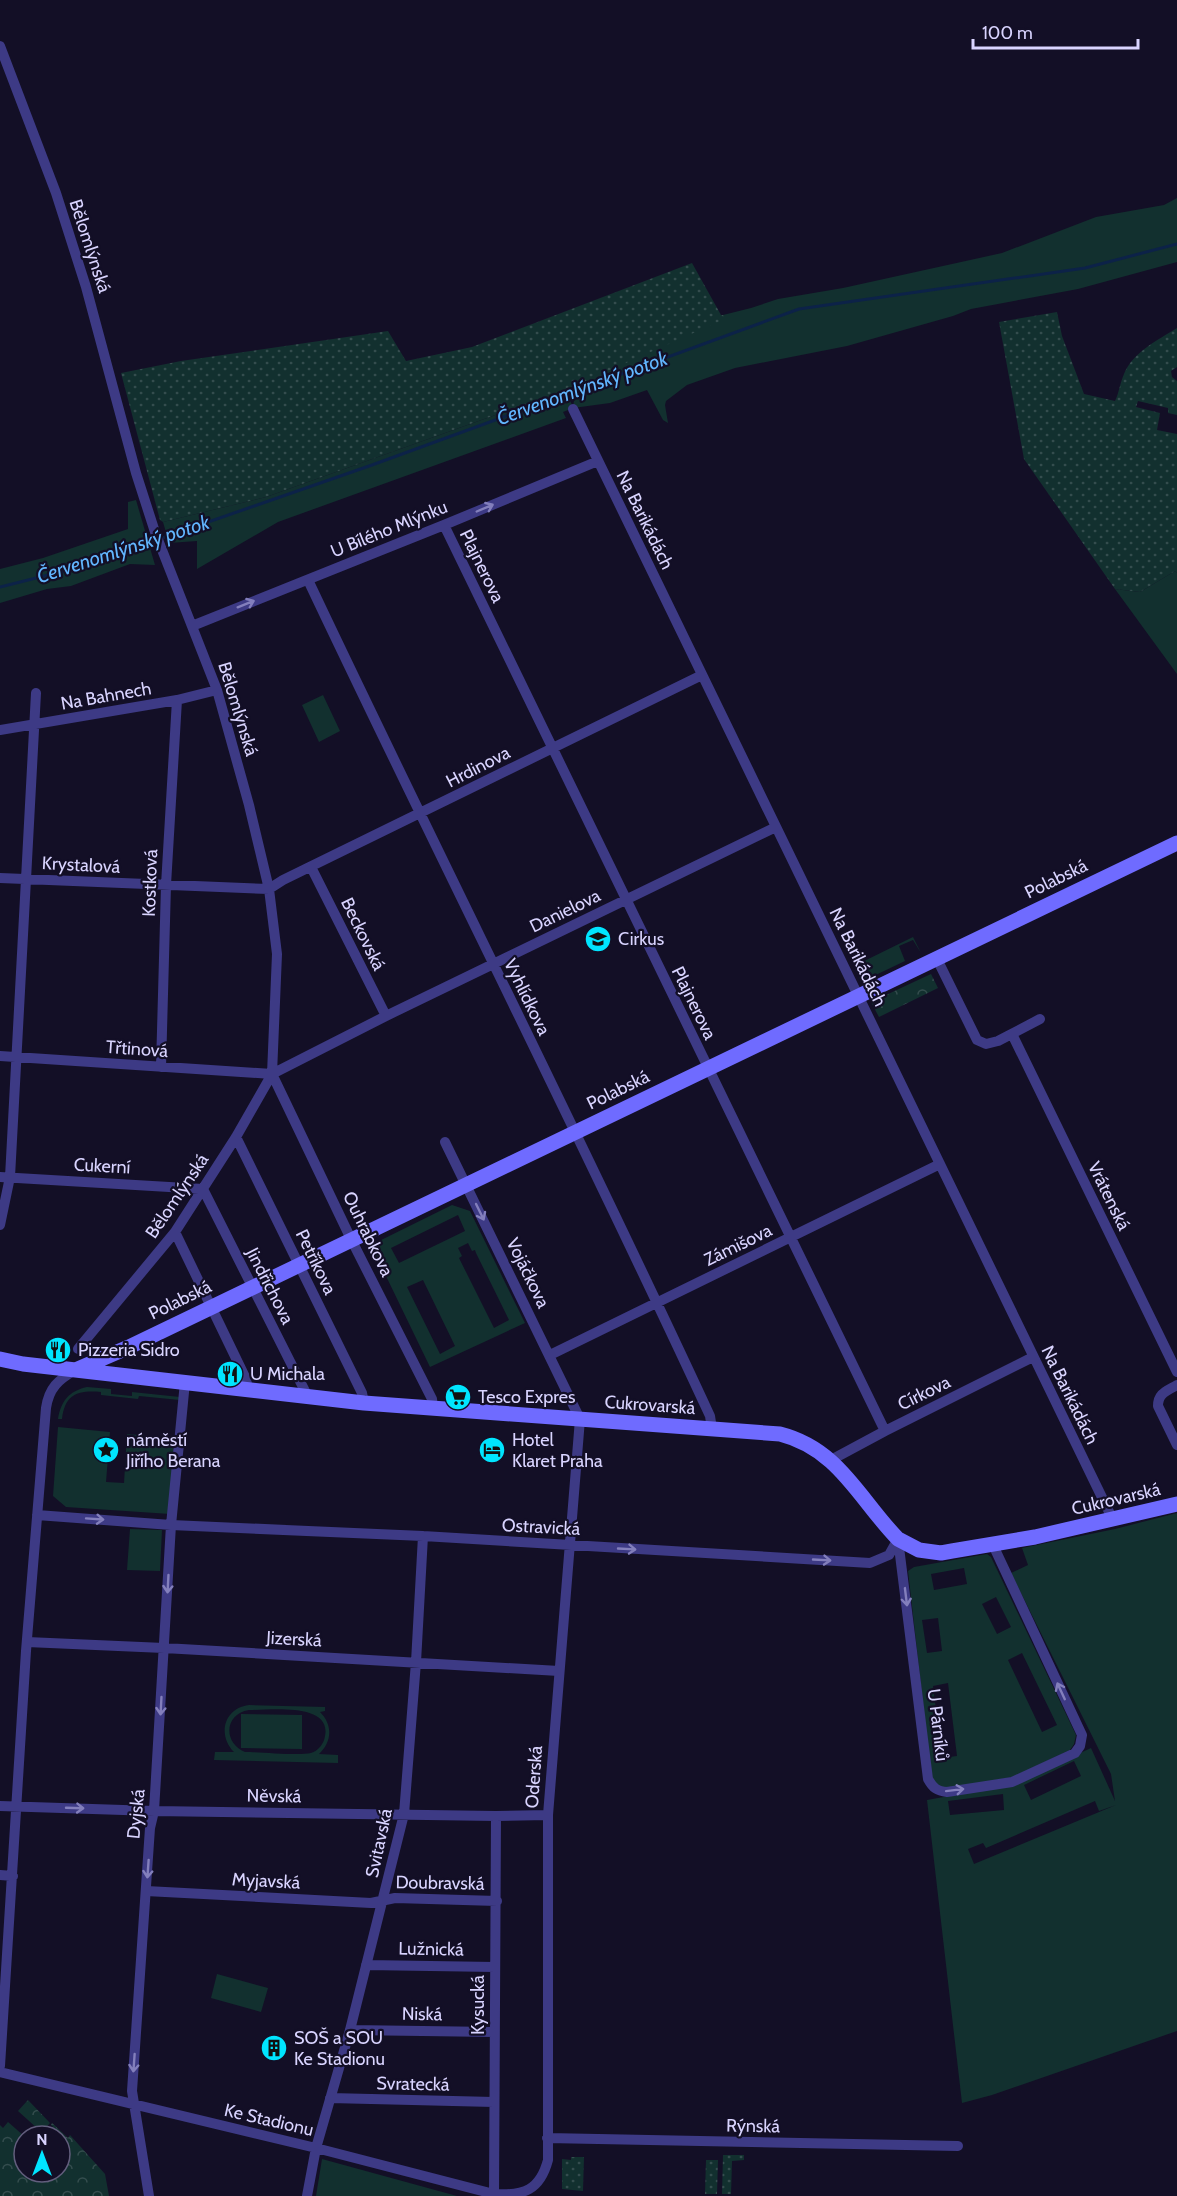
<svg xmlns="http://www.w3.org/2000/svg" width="1177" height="2196" font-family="Cabin,sans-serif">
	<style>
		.grass { fill: #12302f; fill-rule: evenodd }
		.forest { fill: url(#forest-crowns) }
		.garden { fill: url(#garden-dots) }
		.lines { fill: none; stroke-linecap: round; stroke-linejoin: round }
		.stream { stroke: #0c2248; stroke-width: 3 }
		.street { stroke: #3d3a85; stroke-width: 10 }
		.secondary { stroke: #6f6bff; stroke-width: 15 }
		.oneway { stroke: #837fbc }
		.labels { text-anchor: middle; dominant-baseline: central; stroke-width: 4.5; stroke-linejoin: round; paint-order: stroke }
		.street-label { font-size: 18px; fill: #d9d4ff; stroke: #130f26 }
		.poi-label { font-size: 18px; fill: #d9d4ff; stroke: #130f26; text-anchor: start }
		.water-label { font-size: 20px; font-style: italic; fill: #62b6ff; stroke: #130f26 }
	</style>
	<defs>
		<pattern id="forest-crowns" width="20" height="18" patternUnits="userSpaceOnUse" patternTransform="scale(1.5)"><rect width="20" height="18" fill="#12302f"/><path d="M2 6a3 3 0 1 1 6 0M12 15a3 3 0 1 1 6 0" fill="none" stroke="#344d4e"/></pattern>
		<pattern id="garden-dots" width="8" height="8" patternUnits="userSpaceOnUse" patternTransform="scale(1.5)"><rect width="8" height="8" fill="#12302f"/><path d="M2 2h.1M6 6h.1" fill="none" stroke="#344d4e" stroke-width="1.8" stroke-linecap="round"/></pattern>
	</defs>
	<rect width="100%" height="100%" fill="#130f26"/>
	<path class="grass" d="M1177,198V262L1078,289L971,309L953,316L847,346L735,368L687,385L666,401L665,405L668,423L663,420L647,390L610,403L573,408L563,412L566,418L278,522L197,569V541L169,543L163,522L266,497L565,390L573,407L577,381L588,370L723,315L751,308L778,299L843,288L1002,253L1096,217L1164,205Z
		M136,500L155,565L130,564L71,586L47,589L0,603V569L43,558L128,529V502Z
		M1175,571L1177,573V674L1115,589L1140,592Z
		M323,695L340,731L319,742L302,705Z
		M913,937L921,953L913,940L899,946L905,961L861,982L854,966Z
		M452,1205L470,1211L525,1323L430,1367L371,1245ZM458,1215L465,1231L399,1263L391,1248ZM468,1243L472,1251L475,1250L476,1253L509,1320L494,1328L459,1258L462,1256L458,1248ZM423,1280L455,1346L440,1354L407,1287Z
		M87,1387L111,1389V1394L132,1396V1392L180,1397V1400L139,1396L138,1399L101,1395V1392C78,1390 65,1394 62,1419H58C61,1401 69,1391 87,1387Z
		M58,1427L110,1432L106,1482L124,1483L127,1434L174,1438L170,1514L66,1507L53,1496Z
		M1177,1513V2031L992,2095L962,2103L927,1800L1015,1784L1091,1748L1115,1801L1111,1774L1011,1573L1028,1565L1022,1548L1115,1529ZM1074,1761L1081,1776L1031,1800L1024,1785ZM1003,1794L1004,1810L950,1815L948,1801ZM1095,1801L1099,1811L1116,1805L974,1864L968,1849L983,1843L986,1848Z
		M130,1529L162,1530L160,1571L127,1570Z
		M987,1554L991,1557L1076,1735L1074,1744L1070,1750L1013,1777L944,1790L932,1781L908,1571L914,1567ZM964,1568L967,1584L934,1590L931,1574ZM996,1597L1011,1627L997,1634L982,1604ZM938,1618L942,1651L927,1653L922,1620ZM1022,1653L1057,1725L1042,1732L1008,1660ZM948,1683L957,1756L942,1758L933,1686Z
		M249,1705L325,1707V1711L320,1712C333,1725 332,1742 319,1754L338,1755V1763L214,1760L215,1752H234C217,1735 224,1708 249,1705ZM249,1710C269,1710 332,1702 325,1736C324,1744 318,1751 311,1753C299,1756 260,1752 245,1752C223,1743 224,1714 249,1710Z
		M241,1714L302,1715V1749L241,1748Z
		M217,1974L268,1988L261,2012L211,1998Z
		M322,2159L457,2196H316Z"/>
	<path class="forest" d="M931,974L938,988L879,1017L871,1002Z
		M28,2100L50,2123L38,2136H32L38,2129L18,2111Z
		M8,2122L24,2136V2172H60V2146L66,2139L51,2125L52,2123L68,2138L70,2135L105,2174L109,2196H0V2125L3,2128Z"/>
	<path class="garden" d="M692,263L721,315H723L725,319L565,390L266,497L163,522L160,520L121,373L181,361L388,331L406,361L472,347Z
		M1057,312L1062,336L1084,394L1115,401C1119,393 1120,383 1124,374C1133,352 1158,340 1177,328V367L1171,371L1172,377L1177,381V415L1168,413V408L1138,401L1136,407L1160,413L1157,430L1177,434V573L1175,571L1140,592L1115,589L1024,459L999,322Z
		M723,2155H744V2160L732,2161L731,2194H722Z
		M571,2157H584L583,2191L562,2189V2159L571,2160Z
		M706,2160H718L717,2194H705Z"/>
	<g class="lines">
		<path class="stream" d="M0,587L76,568L372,465L799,309L1085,268L1177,244"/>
		<path class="street" d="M0,46L56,193L86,287L136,473L155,532L217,690L249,805L269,889L277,954L272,1074L236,1137L175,1232L78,1349
			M573,409L1113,1520
			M444,525L885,1431
			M308,580C440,859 580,1135 710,1416L712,1429
			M192,626L444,525L598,461
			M0,730L177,700L217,690
			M311,867L386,1016
			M0,878L269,889L283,880L702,675
			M937,959L977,1040L986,1044L998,1041L1040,1019
			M1012,1034L1177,1372
			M0,1056L272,1074
			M161,1067L166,885L177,700
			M272,1074L386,1016L776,827
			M272,1074L351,1239L432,1399L433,1409
			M236,1137L362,1393L364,1403
			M0,1177L203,1189
			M203,1189L308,1397
			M0,1225L10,1177L36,693
			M175,1232L246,1379L248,1390
			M550,1355L940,1164
			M1177,1385C1167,1391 1158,1393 1158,1406L1177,1445
			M831,1460L885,1431L1033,1357
			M37,1515L171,1525L423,1536L870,1563L889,1555L898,1539
			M898,1539L928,1779C933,1788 937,1791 947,1792L1012,1782L1075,1753L1080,1746L1082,1735L993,1545
			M27,1642L164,1648L559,1671
			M0,1806L154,1811L496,1816L548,1815
			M0,1875L13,1876
			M146,1891L371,1903L395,1898L497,1901
			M366,1965L495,1967
			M350,2030L494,2032
			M0,2066L26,1651L46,1408C49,1388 58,1380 75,1370
			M0,2072L316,2148L494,2194C524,2196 540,2190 548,2160V1815L580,1419L445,1142
			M330,2098L494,2102
			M547,2138L958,2146
			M494,2194L496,1816
			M149,2196L132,2091L150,1828L154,1811L171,1525L185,1382
			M307,2196L316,2148L350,2030L404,1814L416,1662L423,1536"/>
		<path class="secondary" d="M0,1359L23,1364L364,1403L780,1434C839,1449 859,1499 898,1539L919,1550L941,1553L952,1551L1035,1537L1177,1504
			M78,1369L129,1347L1177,843"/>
	</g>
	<defs><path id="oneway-shaft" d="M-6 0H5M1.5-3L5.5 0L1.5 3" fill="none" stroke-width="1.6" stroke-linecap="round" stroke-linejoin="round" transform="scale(1.5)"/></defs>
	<g class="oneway">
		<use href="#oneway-shaft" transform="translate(485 508) rotate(-23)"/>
		<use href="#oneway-shaft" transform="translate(246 604) rotate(-22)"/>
		<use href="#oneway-shaft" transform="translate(480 1212) rotate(64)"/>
		<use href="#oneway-shaft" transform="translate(95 1519) rotate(4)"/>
		<use href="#oneway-shaft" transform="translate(627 1549) rotate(3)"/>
		<use href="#oneway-shaft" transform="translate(822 1560) rotate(3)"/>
		<use href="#oneway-shaft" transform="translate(168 1584) rotate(93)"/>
		<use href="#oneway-shaft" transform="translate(906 1597) rotate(83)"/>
		<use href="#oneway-shaft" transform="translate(1061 1691) rotate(-115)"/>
		<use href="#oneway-shaft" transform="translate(161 1706) rotate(93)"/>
		<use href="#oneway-shaft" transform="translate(955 1790) rotate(-7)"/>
		<use href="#oneway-shaft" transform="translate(75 1808) rotate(2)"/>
		<use href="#oneway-shaft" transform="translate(148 1869) rotate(94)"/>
		<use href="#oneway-shaft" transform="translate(134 2063) rotate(94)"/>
	</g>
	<defs>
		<symbol id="school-disc" viewBox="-11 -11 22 22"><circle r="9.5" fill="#00e5ff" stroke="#130f26"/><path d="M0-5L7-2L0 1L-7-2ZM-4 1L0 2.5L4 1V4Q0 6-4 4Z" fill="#111"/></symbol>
		<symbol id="restaurant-disc" viewBox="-11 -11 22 22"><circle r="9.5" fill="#00e5ff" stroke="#130f26"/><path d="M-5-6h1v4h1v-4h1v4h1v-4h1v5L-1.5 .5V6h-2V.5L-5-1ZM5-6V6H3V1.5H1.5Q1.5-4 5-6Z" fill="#111"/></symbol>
		<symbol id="supermarket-disc" viewBox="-11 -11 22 22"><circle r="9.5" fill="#00e5ff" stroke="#130f26"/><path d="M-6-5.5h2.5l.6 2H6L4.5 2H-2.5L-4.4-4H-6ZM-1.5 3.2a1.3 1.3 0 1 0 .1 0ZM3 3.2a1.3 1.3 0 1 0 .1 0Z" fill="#111"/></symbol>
		<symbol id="sight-disc" viewBox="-11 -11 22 22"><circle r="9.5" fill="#00e5ff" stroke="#130f26"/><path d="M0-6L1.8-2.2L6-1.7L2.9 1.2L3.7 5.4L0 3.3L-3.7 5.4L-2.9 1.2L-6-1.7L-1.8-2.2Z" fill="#111"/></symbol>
		<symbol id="hotel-disc" viewBox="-11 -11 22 22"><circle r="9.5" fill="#00e5ff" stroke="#130f26"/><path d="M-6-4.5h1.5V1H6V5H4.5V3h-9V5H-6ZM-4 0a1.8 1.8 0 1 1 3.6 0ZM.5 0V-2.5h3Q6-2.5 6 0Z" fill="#111"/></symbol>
		<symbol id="building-disc" viewBox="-11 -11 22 22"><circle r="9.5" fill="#00e5ff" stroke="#130f26"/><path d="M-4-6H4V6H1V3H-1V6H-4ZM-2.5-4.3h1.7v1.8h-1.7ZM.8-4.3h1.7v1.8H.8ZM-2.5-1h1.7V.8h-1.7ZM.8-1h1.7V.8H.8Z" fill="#111"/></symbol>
	</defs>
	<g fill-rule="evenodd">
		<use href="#school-disc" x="583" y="924" width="30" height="30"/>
		<use href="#restaurant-disc" x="43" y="1335" width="30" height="30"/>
		<use href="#restaurant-disc" x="215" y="1359" width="30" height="30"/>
		<use href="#supermarket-disc" x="443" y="1382" width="30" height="30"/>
		<use href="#sight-disc" x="91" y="1435" width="30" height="30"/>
		<use href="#hotel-disc" x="477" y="1435" width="30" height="30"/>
		<use href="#building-disc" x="259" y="2033" width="30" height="30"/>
	</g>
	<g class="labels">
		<g class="street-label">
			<text transform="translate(90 246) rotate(72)">Bělomlýnská</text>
			<text transform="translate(645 520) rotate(64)">Na Barikádách</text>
			<text transform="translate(389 529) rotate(-22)">U Bílého Mlýnku</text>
			<text transform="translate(482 566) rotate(64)">Plajnerova</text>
			<text transform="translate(106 696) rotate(-10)">Na Bahnech</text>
			<text transform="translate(238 709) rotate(73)">Bělomlýnská</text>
			<text transform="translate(478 767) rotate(-27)">Hrdinova</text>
			<text transform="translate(81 865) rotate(3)">Krystalová</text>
			<text transform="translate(1056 879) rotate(-26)">Polabská</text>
			<text transform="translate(150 883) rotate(-88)">Kostková</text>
			<text transform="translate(565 911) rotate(-26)">Danielova</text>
			<text transform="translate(363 934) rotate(64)">Beckovská</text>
			<text transform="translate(858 957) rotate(64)">Na Barikádách</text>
			<text transform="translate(527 997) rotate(64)">Vyhlídkova</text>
			<text transform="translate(694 1003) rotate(64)">Plajnerova</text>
			<text transform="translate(137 1049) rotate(4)">Třtinová</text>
			<text transform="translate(618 1090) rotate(-26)">Polabská</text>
			<text transform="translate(102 1166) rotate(3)">Cukerní</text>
			<text transform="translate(177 1196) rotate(-56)">Bělomlýnská</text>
			<text transform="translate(1109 1196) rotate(64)">Vrátenská</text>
			<text transform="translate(368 1234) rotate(64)">Ouhrabkova</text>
			<text transform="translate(738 1245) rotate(-26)">Zámišova</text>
			<text transform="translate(316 1262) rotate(64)">Petříkova</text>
			<text transform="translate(528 1273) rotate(64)">Vojáčkova</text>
			<text transform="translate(270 1286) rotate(63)">Jindřichova</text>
			<text transform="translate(180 1300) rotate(-26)">Polabská</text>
			<text transform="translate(924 1393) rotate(-26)">Církova</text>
			<text transform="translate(1070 1395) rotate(64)">Na Barikádách</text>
			<text transform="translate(650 1405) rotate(4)">Cukrovarská</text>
			<text transform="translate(1116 1499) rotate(-13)">Cukrovarská</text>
			<text transform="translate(541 1527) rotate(3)">Ostravická</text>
			<text transform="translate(294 1639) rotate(3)">Jizerská</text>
			<text transform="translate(938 1725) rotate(83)">U Párníků</text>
			<text transform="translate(534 1777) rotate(-86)">Oderská</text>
			<text transform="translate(274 1796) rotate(1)">Něvská</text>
			<text transform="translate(136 1814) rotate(-84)">Dyjská</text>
			<text transform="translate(379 1843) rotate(-78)">Svitavská</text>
			<text transform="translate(266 1881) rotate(3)">Myjavská</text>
			<text transform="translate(440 1883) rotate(1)">Doubravská</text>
			<text transform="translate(431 1949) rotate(1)">Lužnická</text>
			<text transform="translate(478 2005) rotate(-90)">Kysucká</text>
			<text transform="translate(422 2014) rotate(1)">Niská</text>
			<text transform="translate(413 2084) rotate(1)">Svratecká</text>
			<text transform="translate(269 2120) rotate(13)">Ke Stadionu</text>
			<text transform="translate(753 2126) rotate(1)">Rýnská</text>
		</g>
		<g class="poi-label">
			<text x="618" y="939">Cirkus</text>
			<text x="78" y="1350">Pizzeria Sidro</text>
			<text x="250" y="1374">U Michala</text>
			<text x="478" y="1397">Tesco Expres</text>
			<text x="126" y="1440">náměstí<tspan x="126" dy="21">Jiřího Berana</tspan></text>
			<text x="512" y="1440">Hotel<tspan x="512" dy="21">Klaret Praha</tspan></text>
			<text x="294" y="2038">SOŠ a SOU<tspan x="294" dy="21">Ke Stadionu</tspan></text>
		</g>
		<g class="water-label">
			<text transform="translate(582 388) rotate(-20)">Červenomlýnský potok</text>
			<text transform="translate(123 549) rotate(-18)">Červenomlýnský potok</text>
		</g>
	</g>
	<g transform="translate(42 2154)"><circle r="28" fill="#130f26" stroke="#625e7d" stroke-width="1.5"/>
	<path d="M0-4.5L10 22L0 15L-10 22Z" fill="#00e5ff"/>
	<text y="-9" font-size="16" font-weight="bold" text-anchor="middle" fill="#d9d4ff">N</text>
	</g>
	<path d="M973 39v9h165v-9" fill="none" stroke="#d9d4ff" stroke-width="3"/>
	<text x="982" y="39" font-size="18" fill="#d9d4ff" stroke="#130f26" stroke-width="4.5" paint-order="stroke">100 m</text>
</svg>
